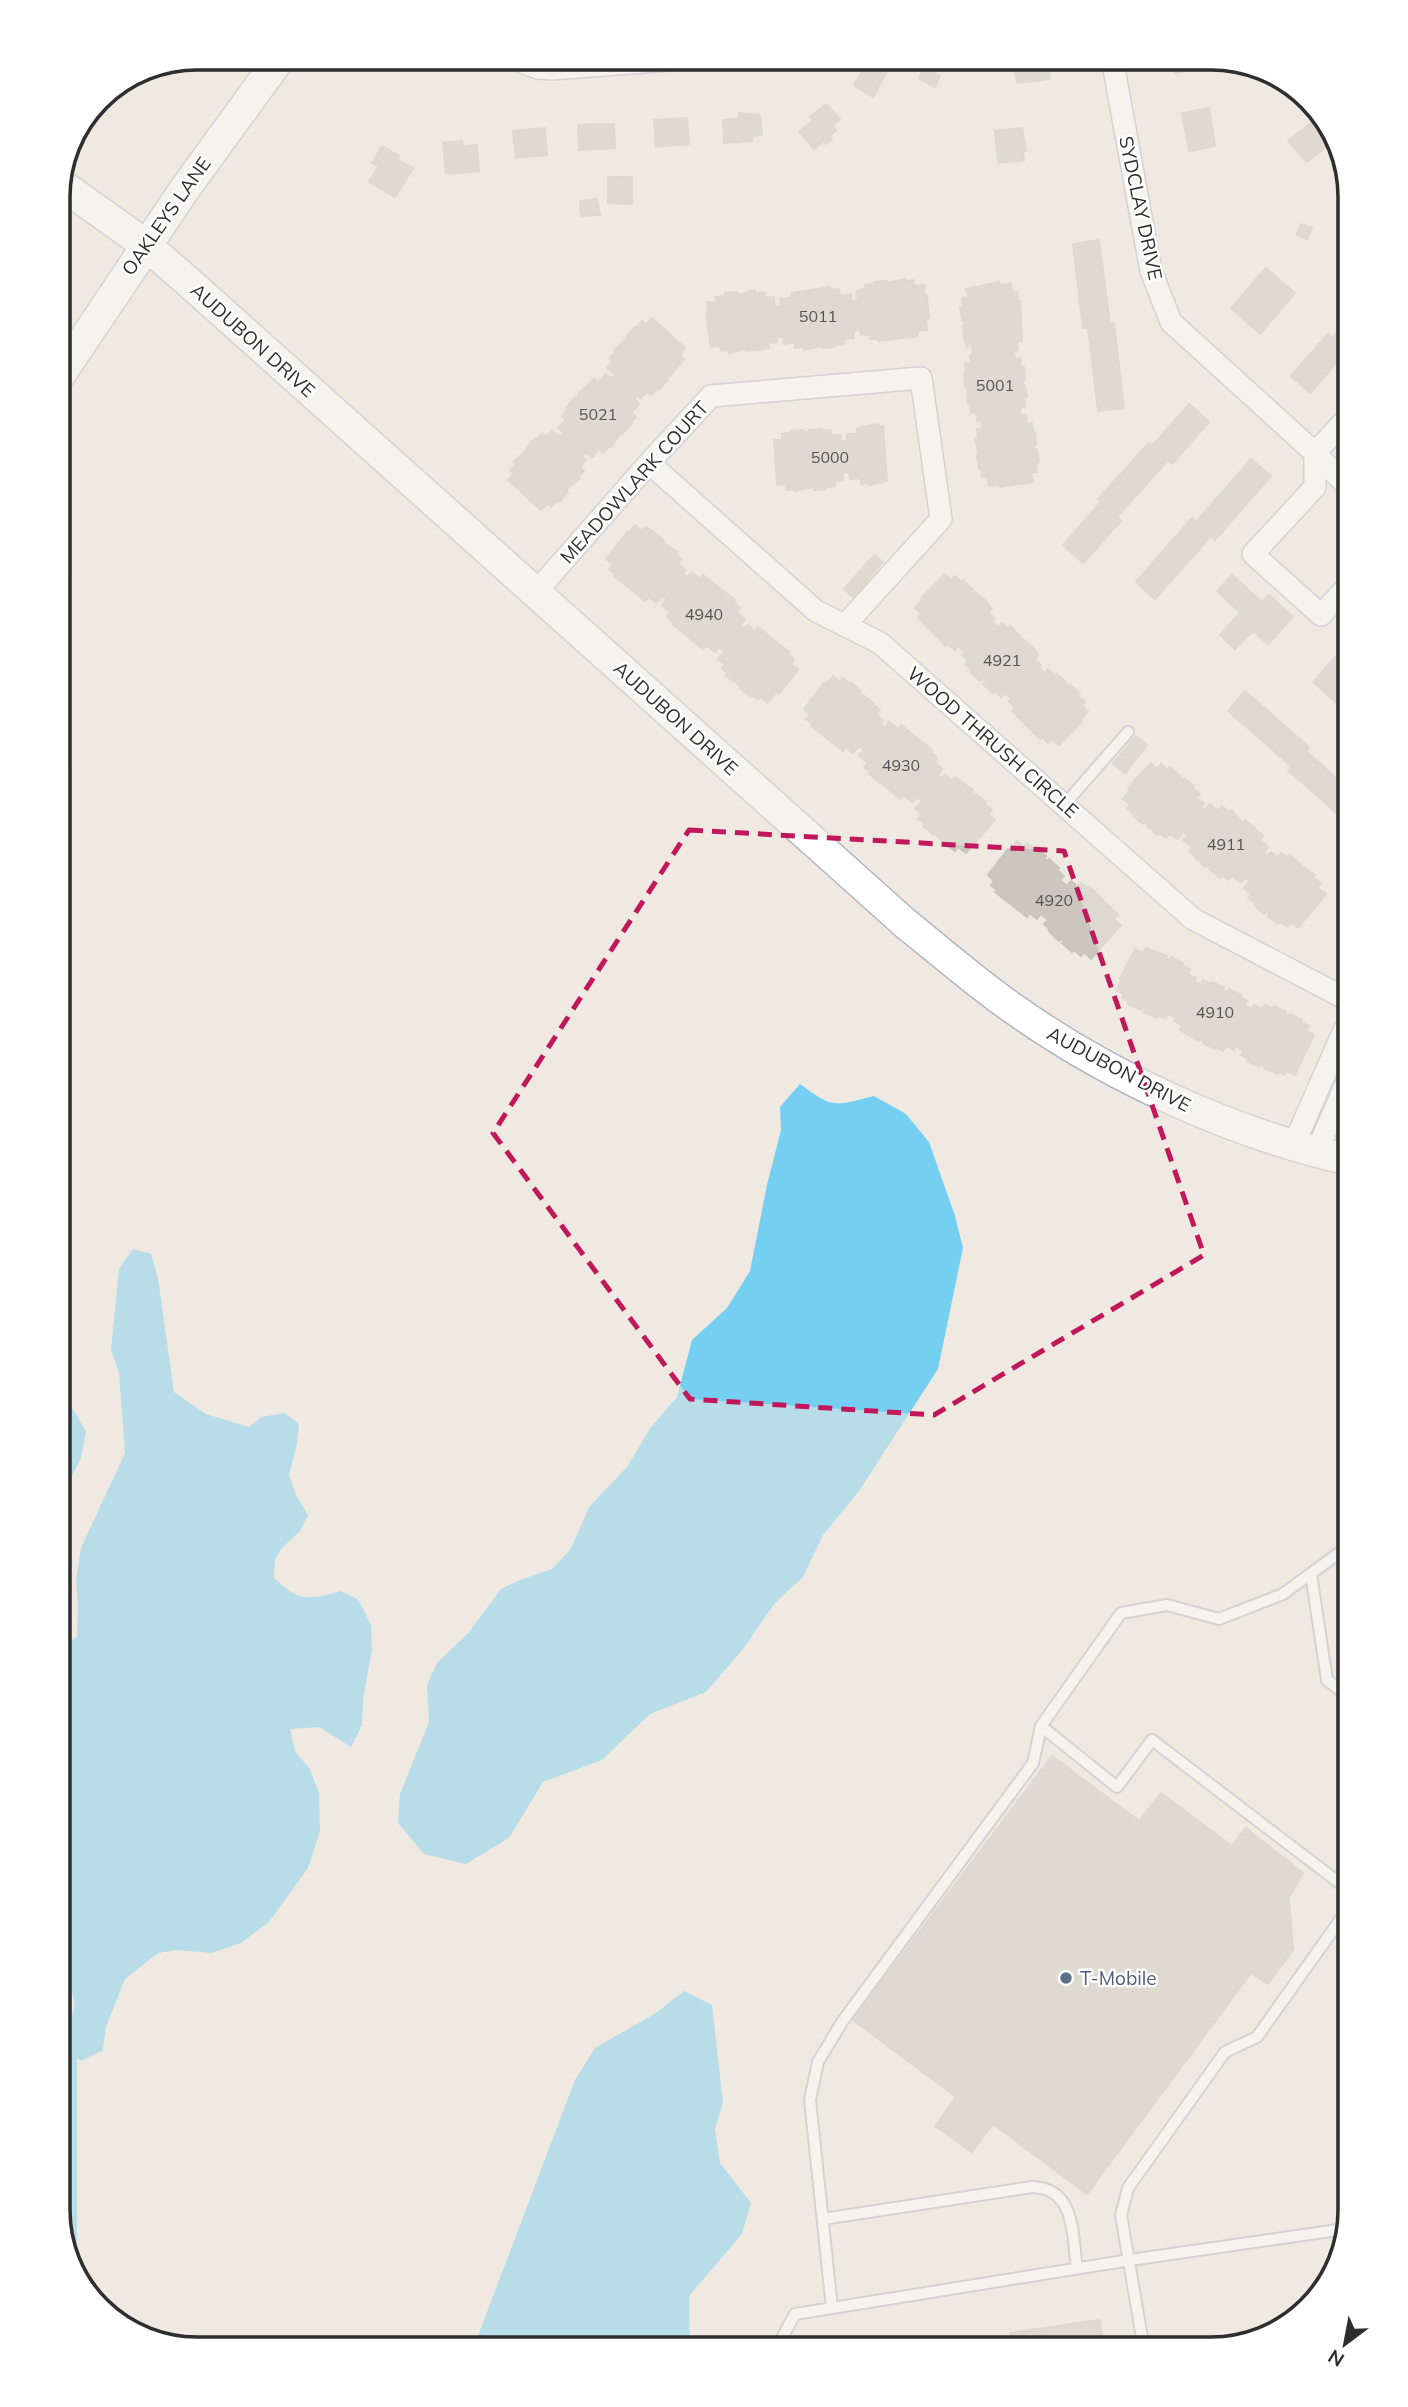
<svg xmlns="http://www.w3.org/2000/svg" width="1408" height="2407" font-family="Mulish,sans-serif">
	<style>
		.water { fill: #75cff0 }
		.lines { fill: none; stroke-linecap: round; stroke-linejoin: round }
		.stream { stroke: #75cff0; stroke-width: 6 }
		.building { fill: #cbc7bf; stroke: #cbc5ba; stroke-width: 2 }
		.lane-casing { stroke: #b4b7c1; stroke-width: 14 }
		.street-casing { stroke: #b4b7c1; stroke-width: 24 }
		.secondary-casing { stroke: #b4b7c1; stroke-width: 33 }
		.lane { stroke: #fff; stroke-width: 10 }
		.street { stroke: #fff; stroke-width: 21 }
		.secondary { stroke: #fff; stroke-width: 30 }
		.marked { fill: none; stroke: #c2185b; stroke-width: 5; stroke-dasharray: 14 9; stroke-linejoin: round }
		.service-dot { fill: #5c6f8a; stroke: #fff; stroke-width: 2.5 }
		.labels { text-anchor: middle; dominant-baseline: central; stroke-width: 5; stroke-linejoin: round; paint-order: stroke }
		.number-label { font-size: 16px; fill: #555452 }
		.street-label { font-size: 19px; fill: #2e2e2e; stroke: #fff }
		.service-label { font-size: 19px; fill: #4e5e75; stroke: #fff; text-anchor: start }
		.rim { fill: none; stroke: #2e2e2e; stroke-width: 3.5 }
	</style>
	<rect width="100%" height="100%" fill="#efe9e1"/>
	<path class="water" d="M800,1084C834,1109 834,1106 874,1096L906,1114L929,1142L955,1216L963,1248L938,1369L859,1491L823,1535L803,1577L775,1603L743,1649L706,1692L650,1714L602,1760L543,1782L509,1838L466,1864L424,1854L398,1823L400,1794L429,1722L427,1685L437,1663L469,1632L501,1589L520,1580L552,1569L570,1550L590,1506L627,1467L651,1427L677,1397L692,1340L727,1308L750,1271L767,1185L781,1130L780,1107Z
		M133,1249L151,1254L158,1278L174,1392L206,1414L249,1427L261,1417L285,1413L299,1424L297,1444L289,1475L297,1497L308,1515L300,1531L282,1548L275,1559L274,1578C298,1601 308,1601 340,1591L358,1599L371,1625L372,1649L363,1700L362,1725L351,1747L319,1727L290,1729L295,1751L309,1768L319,1792L320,1831L308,1868L269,1922L241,1943L212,1953L177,1950L158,1953L125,1979L106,2027L103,2050L81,2061L64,2049C62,2026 66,2031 73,2013C79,1997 64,1975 58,1961V1633L68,1644L77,1636L78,1607L76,1581L81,1548L125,1453L119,1373L111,1350L119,1269Z
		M58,1351L72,1408L86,1431L81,1458L65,1490L58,1523Z
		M684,1991L712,2005L723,2103L715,2129L720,2163L751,2203L742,2234L689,2296L690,2349H473L575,2080L595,2048L656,2013Z"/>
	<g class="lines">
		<path class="stream" d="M74,2056V2257L80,2280"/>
	</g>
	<path class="building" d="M873,58H886L892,62L873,97L854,85L868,62L870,63Z
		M1013,58H1050L1051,60L1047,61L1050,79L1017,83Z
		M1172,58H1206L1207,68L1175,73Z
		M925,68L940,76L935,87L919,78Z
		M1282,79L1289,81L1298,91L1282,92Z
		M826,104L840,119L832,126L836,130L830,136L832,138L826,144L823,141L814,149L799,132L813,121L810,117Z
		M1209,108L1215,146L1189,151L1182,113Z
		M739,113L760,115L762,135L752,136V141L724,143L723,120L739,119Z
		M687,118L689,144L656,147L654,120Z
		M1311,123L1327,146L1307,162L1288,141Z
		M614,124L615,148L579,150L578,125Z
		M545,128L547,155L516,158L513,131Z
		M1022,128L1026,151H1023L1024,160L998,163L995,131Z
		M462,141L463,147L477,145L479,171L446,174L443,143Z
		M382,146L399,156L397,159L413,168L395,197L369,182L379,166L372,163Z
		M608,177H632V204L608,203Z
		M597,199L600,215L581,216L580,201Z
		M1301,224L1312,228L1307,239L1297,235Z
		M1099,240L1110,324H1114L1124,408L1098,411L1088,328H1083L1073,244Z
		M1266,268L1295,293L1260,334L1231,308Z
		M905,279V281L914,280V286L924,285L925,296H927L929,318H926L927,330L918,331V336L879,341V339H870L869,334L861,335L860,330L854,331V338L843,339L844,344L835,345V347L822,348V346L804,350V347L795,348V342L784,344L783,336L777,337V342L768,343L769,348L760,350L747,351V349L729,353V350L721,351L720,346L711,347L706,314L708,313L707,302H716V297L725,296V293L737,292L738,295L755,290V294L764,292L765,298L774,297L775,307L781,306L780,299L791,298V293L830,287V290L839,289L840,295L851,294V301L858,300L857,291L866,289L865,285L874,284V282L887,281V283Z
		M999,282V285L1011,284L1012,293L1017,292L1018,301H1020L1022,341H1017L1018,350L1014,351L1015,359L1020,358L1021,367H1024L1025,380H1023V385H1025L1027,397L1024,398L1025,407H1020L1021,415H1026L1027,424L1032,423L1033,432H1035L1036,445H1034V450L1037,449L1039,462L1036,463L1037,472H1031L1033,482L1000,487V485L989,486L987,477L982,478L981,469H979L977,456H979L975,439L978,438L977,429H982L981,420L977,421L976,412L971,413L970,404H968L967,386H965L964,373H966L965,364H971L970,355L973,354L972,346L967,347L964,338L963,326L965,325L964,320H962L960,307H963L962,298L968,297L966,289Z
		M1350,317V353L1348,350L1310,393L1291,376L1328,334L1332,338Z
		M652,318L685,348L680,355L684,359L670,376L669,375L666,378L668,380L658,390L657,389L651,395L647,392L641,398L637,395L634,399L639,404L631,413L636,417L630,423L632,424L622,434L621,433L611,447L609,446L603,453L599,449L592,457L586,453L582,457L586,460L580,467L584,471L578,477L580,478L566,490L568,492L559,502L557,500L551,507L547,504L541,510L508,480L514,474L510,470L516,464L514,462L524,452L525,453L527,450L526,449L535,438L537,440L542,434L546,437L552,431L559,437L564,432L558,428L566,419L562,416L568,409L566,408L575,397L577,399L579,396L578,394L594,379L598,383L606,374L611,379L615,375L607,368L613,362L610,358L616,352L614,350L627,338L626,337L635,327L636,328L642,321L646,325Z
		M1189,404L1209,422L1172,464L1168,460L1117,517L1121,521L1083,563L1063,545L1101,502L1098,499L1149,443L1152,446Z
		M878,424V426H883L887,481L870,485V483L861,484V478L850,479L849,472H843V480L835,481V486L826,487V489L814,490L813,487L795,491V489L786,490V484L777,485L774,440H782V434L791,433V431L803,430L804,433L809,432V430L822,429V431L831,430V435H840L841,442L847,441V434H857V428Z
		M1251,459L1271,476L1215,540L1211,536L1155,599L1136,582L1192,518L1196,522Z
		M635,525L642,531L646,527L654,532L664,540L662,542L677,552L675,554L682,559L678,564L686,570L683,573L687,577L692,572L700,579L703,575L735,600L733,602L740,608L737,612L745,619L740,625L744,628L748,625L754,631L758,627L789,652L788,654L794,660L791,664L798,670L779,694L776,692L768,703L761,697L758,700L751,695L750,696L740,688L741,686L726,676L728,674L722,668L725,665L718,659L725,651L719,647L715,652L707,645L703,649L672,624L673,622L667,617L670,612L662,605L667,600L662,596L656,603L649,597L645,601L614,576L615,574L609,569L613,564L606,559L627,532L628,534Z
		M874,555L883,562L853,597L844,589Z
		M945,574L951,580L955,576L961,582L963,580L973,590L971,591L975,594L976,592L986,601L992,609L988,613L995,619L992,622L998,627L1002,623L1008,628L1010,626L1020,636L1018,637L1021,640L1023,639L1033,648L1038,655L1035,659L1041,665L1039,668L1045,673L1048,669L1055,675L1057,674L1066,682L1065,684L1068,687L1070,685L1080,694L1078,696L1085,702L1082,706L1088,711L1081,720L1082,722L1059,745L1052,739L1048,743L1042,737L1040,739L1012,711L1015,707L1009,701L1011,698L1005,693L1001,697L995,691L993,693L983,684L985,682L982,679L980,681L970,672L971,670L965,664L968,661L962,655L965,652L958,646L955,650L948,644L946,646L918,618L922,614L915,608L922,600L921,598Z
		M1232,575L1262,602L1269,595L1293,617L1268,644L1253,631L1235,649L1220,635L1240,613L1217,591Z
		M1349,642L1350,698L1342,708L1313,682Z
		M833,676L840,682L843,678L850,684L851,682L861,691L859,692L874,703L873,704L880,710L876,714L883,720L880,723L885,728L889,722L898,729L901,725L932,750L930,752L937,758L934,762L942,769L937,775L942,779L945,775L952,781L955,777L973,790L971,792L975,795L976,794L986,802L985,804L992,810L988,814L995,820L966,853L958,847L955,851L947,846L935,833L934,835L923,826L925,824L918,819L922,814L915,808L922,801L917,797L912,802L903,795L901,799L869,774L871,773L864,767L868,763L859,755L864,750L859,746L853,753L846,747L843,751L811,726L813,724L806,719L810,715L804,709L824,683L826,684Z
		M1245,691L1309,747L1306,751L1350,790V825L1288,770L1291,766L1228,711Z
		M1136,736L1147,745L1125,773L1113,764Z
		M1151,763L1157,769L1161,764L1167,770L1170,767L1180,776L1179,777L1182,780L1184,778L1194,786L1193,788L1200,794L1196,798L1204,803L1201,807L1205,810L1210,804L1218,811L1222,806L1229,812L1231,810L1243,823L1245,820L1263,836L1260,840L1268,847L1264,853L1267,856L1271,852L1278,857L1281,853L1288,858L1290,855L1301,865L1299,867L1302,869L1304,867L1315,875L1313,877L1321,883L1317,887L1326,894L1298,928L1291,923L1287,927L1281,922L1278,924L1268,916L1269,914L1266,911L1264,914L1254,905L1255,903L1248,898L1251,894L1244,888L1250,881L1245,877L1241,883L1232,876L1228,880L1222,875L1220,878L1209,869L1211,867L1208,865L1206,867L1195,858L1196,857L1189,851L1193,848L1183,840L1188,835L1183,832L1177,839L1170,834L1166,838L1160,833L1158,835L1147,826L1149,825L1145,822L1143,824L1133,816L1134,814L1127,809L1130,805L1123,799L1130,790L1128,788Z
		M1017,841L1024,847L1027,843L1034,849L1036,847L1046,856L1044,858L1047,861L1049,859L1059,868L1057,870L1064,876L1060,880L1067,886L1071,881L1078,886L1081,883L1087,888L1089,886L1118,915L1114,919L1121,925L1091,959L1084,952L1081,956L1074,950L1072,952L1062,943L1064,942L1061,939L1059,941L1049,931L1050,930L1044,924L1048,920L1041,914L1037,919L1030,913L1027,917L995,892L997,890L991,885L994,881L988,875L1008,849L1010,850Z
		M1146,948L1167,956L1165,958L1169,960L1171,957L1183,963L1182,965L1190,969L1188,974L1196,978L1194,981L1201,985L1203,980L1211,984L1212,982L1224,987L1223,990L1227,991L1229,989L1241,995L1240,997L1247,1001L1245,1006L1252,1009L1254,1005L1262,1009L1265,1005L1273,1009L1274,1006L1286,1012L1285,1014L1289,1016L1290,1014L1302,1020L1301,1022L1309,1026L1306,1031L1314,1035L1295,1075L1287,1071L1285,1075L1277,1072V1074L1264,1068L1265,1066L1261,1064L1260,1067L1247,1061L1249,1059L1241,1055L1243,1050L1235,1046L1234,1050L1226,1046L1223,1051L1216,1047L1215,1049L1203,1043L1204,1041L1200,1039L1199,1041L1180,1030L1182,1025L1174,1021L1176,1018L1168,1014L1166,1019L1158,1016L1157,1018L1144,1012L1146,1009L1142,1008L1141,1010L1128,1004L1129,1001L1122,998L1124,994L1116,990L1122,979L1120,978L1135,949L1143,953Z
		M1052,1756L1139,1821L1161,1793L1232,1846L1246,1828L1303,1873L1289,1897L1293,1950L1268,1984L1251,1973L1087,2194L993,2124L972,2152L935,2126L956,2097L853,2020Z
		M1100,2320L1104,2349H1013L1010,2333Z"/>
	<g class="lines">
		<defs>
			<path id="lane" d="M1064,805L1128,732
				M1311,1574L1327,1680L1350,1698
				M1350,1891L1152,1740L1117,1787L1041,1726L1121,1613L1167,1605L1219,1619L1283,1594L1350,1545
				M823,2219L1032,2187C1076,2188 1072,2235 1077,2268
				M832,2308L810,2100L818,2062L842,2022L1033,1763L1041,1726
				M776,2349L795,2314L1130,2260L1345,2229
				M1144,2349L1121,2215L1128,2188L1225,2052L1257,2037L1350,1906"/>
			<path id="street" d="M510,58L538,68L552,69L696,58
				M1112,58L1151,271L1171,322L1315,453L1350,489
				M649,463L816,611L880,643L1193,919L1350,1001
				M1350,584L1321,615L1253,554L1315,487V453L1350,415
				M535,593L649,463L711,396L921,378L941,519L845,625
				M1294,1144L1344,1030L1350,1024
				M1316,1153L1350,1075"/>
			<path id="secondary" d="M59,183L146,245L193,286L906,924C941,952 974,981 1011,1007C1109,1077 1233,1134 1350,1160
				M58,378L184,190L280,58"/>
		</defs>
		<use href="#lane" class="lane-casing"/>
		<use href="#street" class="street-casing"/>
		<use href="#secondary" class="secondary-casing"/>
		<use href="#lane" class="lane"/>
		<use href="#street" class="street"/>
		<use href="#secondary" class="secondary"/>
	</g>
	<path d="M0 0H1408V2407H0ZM689,830L1064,851L1204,1255L934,1415L690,1399L493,1133Z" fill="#efe9e1" fill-opacity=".55" fill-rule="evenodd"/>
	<path class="marked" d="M689,830L1064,851L1204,1255L934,1415L690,1399L493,1133Z"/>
	<circle class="service-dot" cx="1066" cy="1978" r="7"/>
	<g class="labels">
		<g class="number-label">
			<text x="818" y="316">5011</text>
			<text x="995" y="385">5001</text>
			<text x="598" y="414">5021</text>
			<text x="830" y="457">5000</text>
			<text x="704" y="614">4940</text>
			<text x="1002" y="660">4921</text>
			<text x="901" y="765">4930</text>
			<text x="1226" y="844">4911</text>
			<text x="1054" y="900">4920</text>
			<text x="1215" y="1012">4910</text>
		</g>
		<g class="street-label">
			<text transform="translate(1141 208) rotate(78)">SYDCLAY DRIVE</text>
			<text transform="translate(166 216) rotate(-55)">OAKLEYS LANE</text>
			<text transform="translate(253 340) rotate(42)">AUDUBON DRIVE</text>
			<text transform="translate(634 482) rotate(-48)">MEADOWLARK COURT</text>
			<text transform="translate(676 718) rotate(42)">AUDUBON DRIVE</text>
			<text transform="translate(993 742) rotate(41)">WOOD THRUSH CIRCLE</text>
			<text transform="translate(1119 1069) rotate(28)">AUDUBON DRIVE</text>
		</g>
		<g class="service-label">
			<text x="1080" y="1978">T-Mobile</text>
		</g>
	</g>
	<path d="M0 0H1408V2407H0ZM197 70H1211A127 127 0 0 1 1338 197V2210A127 127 0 0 1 1211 2337H197A127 127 0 0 1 70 2210V197A127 127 0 0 1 197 70Z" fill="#fff" fill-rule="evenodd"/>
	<path class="rim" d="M197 70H1211A127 127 0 0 1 1338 197V2210A127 127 0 0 1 1211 2337H197A127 127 0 0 1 70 2210V197A127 127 0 0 1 197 70Z"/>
	<g transform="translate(1345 2344) rotate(212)" stroke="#ffffff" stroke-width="5" paint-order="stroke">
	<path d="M0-5L12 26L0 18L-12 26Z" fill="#2e2e2e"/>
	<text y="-10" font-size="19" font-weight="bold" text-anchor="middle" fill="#2e2e2e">N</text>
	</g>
</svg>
